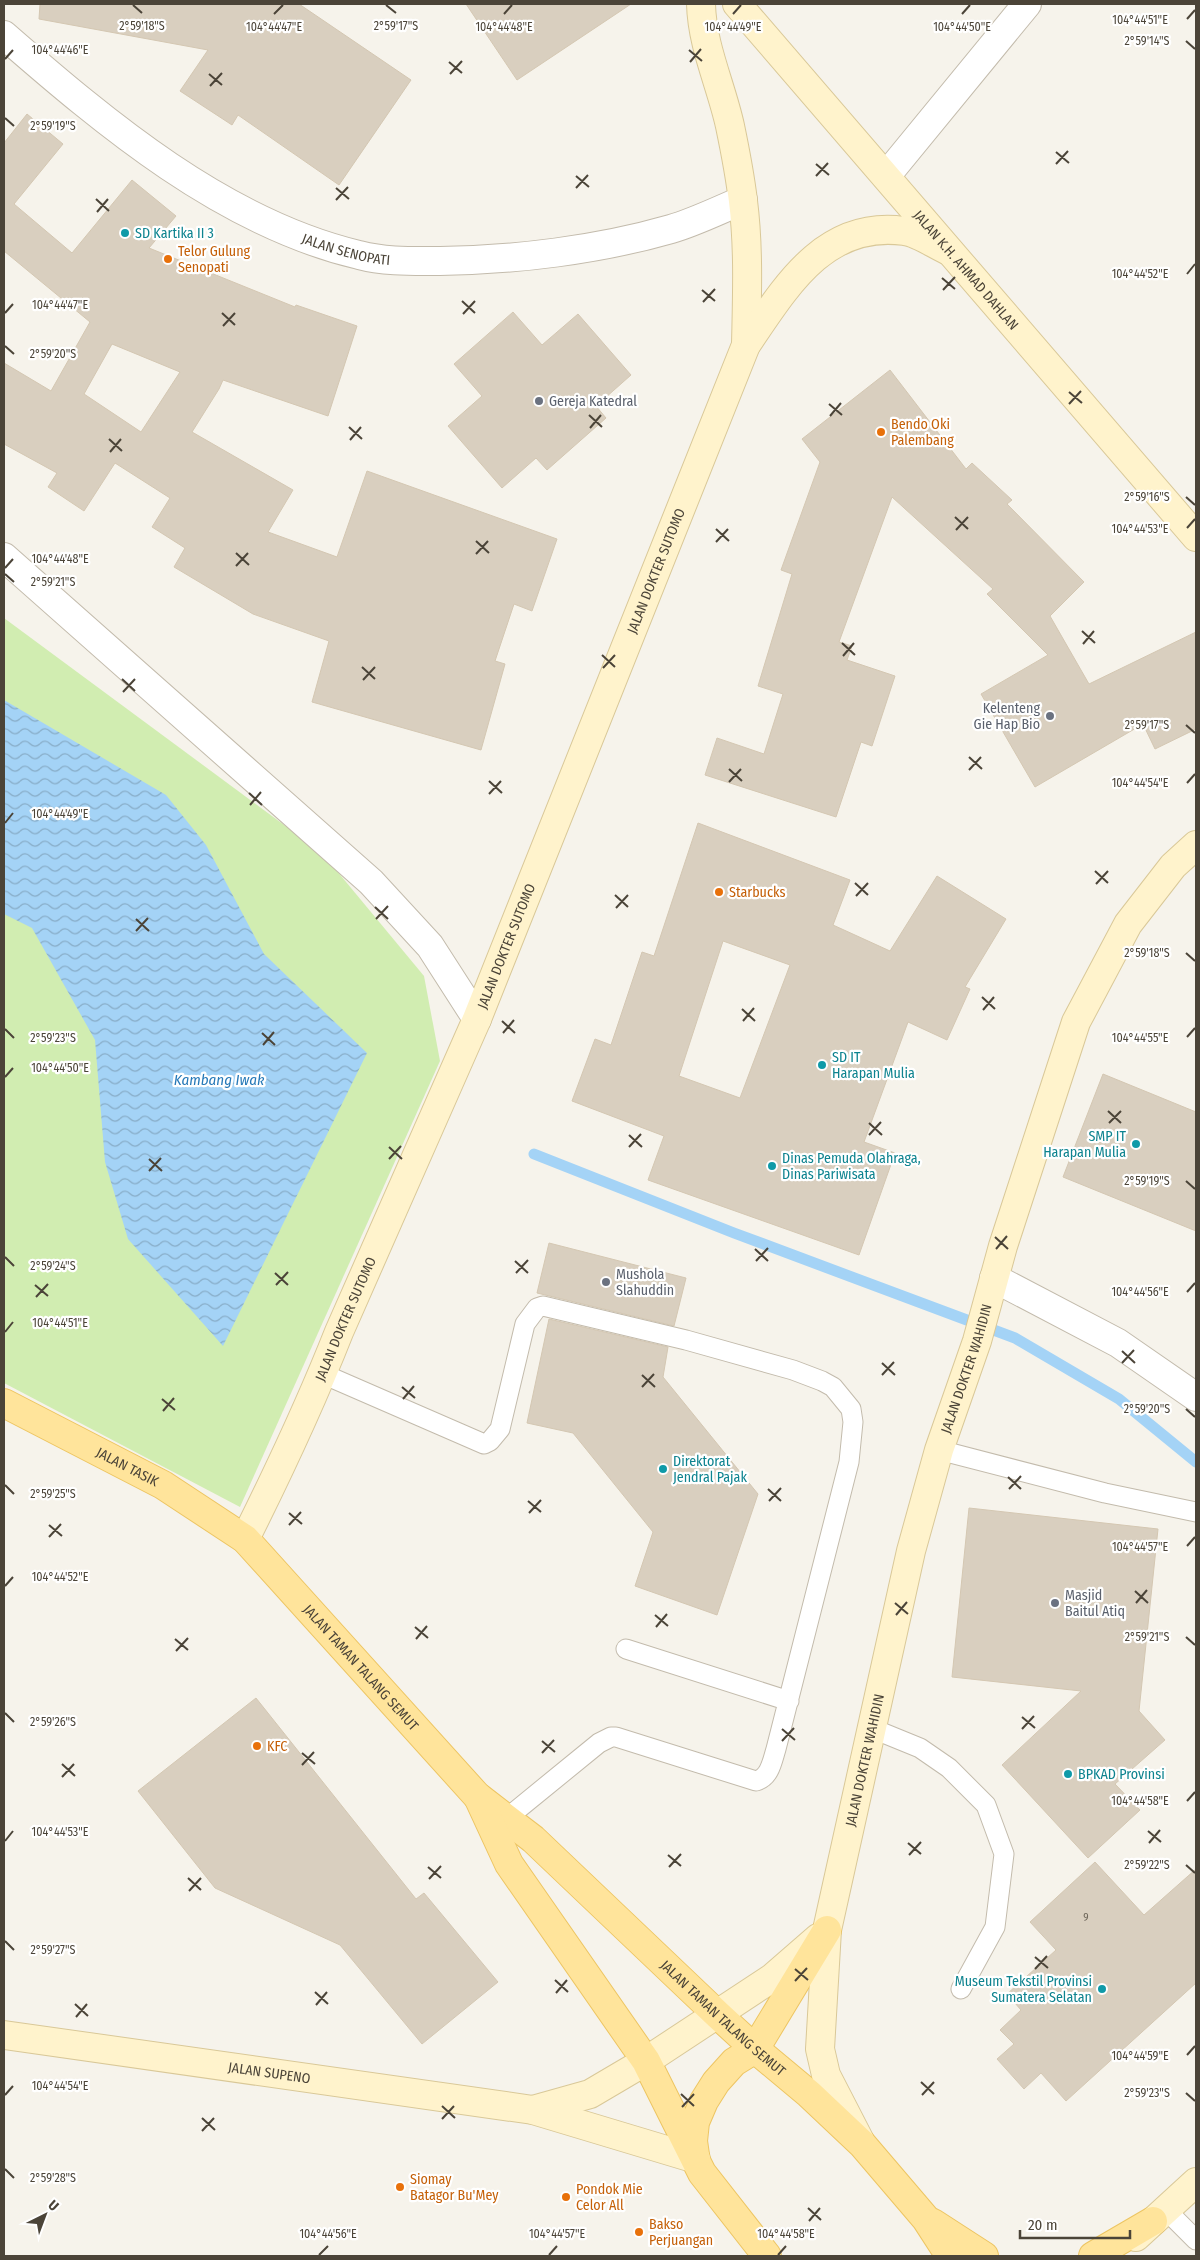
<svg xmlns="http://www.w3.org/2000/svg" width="1200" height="2260" font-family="'Fira Sans Condensed',sans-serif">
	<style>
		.park { fill: #d1edb1 }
		.water { fill: url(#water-waves) }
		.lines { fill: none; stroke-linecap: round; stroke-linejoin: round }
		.stream { stroke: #a4d3f6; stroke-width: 11 }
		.building { fill: #d9cfbf; stroke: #d4c7b2; fill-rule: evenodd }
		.lane-casing { stroke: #c3bbac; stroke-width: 21 }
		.street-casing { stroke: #c3bbac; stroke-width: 30 }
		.secondary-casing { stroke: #d9c898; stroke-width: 30 }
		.primary-casing { stroke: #edc562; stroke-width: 30 }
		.lane { stroke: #fff; stroke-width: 19 }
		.street { stroke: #fff; stroke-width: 28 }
		.secondary { stroke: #fff3cc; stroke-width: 28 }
		.primary { stroke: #ffe49b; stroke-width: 28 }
		.ticks { fill: none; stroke: #4b4438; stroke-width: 2 }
		.culture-dot { fill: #0f9aa8; stroke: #fff; stroke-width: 2 }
		.food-dot { fill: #e8710a; stroke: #fff; stroke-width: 2 }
		.worship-dot { fill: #6b7280; stroke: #fff; stroke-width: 2 }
		.labels { text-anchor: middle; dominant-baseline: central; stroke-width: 4.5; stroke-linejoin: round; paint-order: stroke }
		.number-label { font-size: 11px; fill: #6e675a }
		.culture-label { font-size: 14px; fill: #0d838f; stroke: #fff; text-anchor: start }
		.street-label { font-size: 14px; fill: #4b4438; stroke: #fff }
		.food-label { font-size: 14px; fill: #c56008; stroke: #fff; text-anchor: start }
		.worship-label { font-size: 14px; fill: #5b616d; stroke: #fff; text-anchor: start }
		.water-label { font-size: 15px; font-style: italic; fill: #2679b8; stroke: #fff }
		.ticks-label { font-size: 12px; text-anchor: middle; fill: #4b4438; stroke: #fff; stroke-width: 4.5; stroke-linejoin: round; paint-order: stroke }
	</style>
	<defs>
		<pattern id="water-waves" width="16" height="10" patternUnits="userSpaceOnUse" patternTransform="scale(1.25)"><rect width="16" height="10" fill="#a4d3f6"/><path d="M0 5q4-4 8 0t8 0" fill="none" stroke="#88adc8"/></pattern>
	</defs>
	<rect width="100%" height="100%" fill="#f6f3eb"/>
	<path class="park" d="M4,618L322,853L424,976L440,1061L240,1507L4,1383Z"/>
	<path class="water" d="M4,700L166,795L206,845L264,954L367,1053L223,1346L128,1239L105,1162L95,1040L32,928L4,914Z"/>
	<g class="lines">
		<path class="stream" d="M534,1154L734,1233L1015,1338L1119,1399L1196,1462"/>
	</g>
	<path class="building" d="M40,4H299L411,80L339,185L238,115L232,125L180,91L208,50L39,19Z
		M466,4H631L517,80Z
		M27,114L63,144L14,204L72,253L132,180L176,216L149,248L295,307L296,305L357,326L328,416L223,380L219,389L192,432L293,490L268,532L337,557L367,471L557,539L532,611L514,604L495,661L505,664L481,750L312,702L329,641L253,614L174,567L185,548L152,527L170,498L115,463L84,511L48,487L57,473L4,444V363L51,391L90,322L4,251V143ZM112,344L180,372L141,432L84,394Z
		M513,312L542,345L578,314L631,375L596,406L606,418L547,470L536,458L502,488L448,426L482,396L454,364Z
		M890,370L966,469L972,463L1012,500L1007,504L1084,582L1050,616L1089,684L1196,632V729L1155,749L1143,724L1035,787L981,694L1048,655L987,594L993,589L892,497L839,642L852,646L847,660L895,676L872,746L861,742L836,817L705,775L717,738L764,754L783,694L758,686L792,574L781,570L820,462L802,439Z
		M698,823L850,880L833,925L890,951L937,876L1006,919L965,987L970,989L947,1040L908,1022L864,1142L895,1153L859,1255L648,1180L664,1136L572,1101L595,1039L611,1045L642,952L654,956ZM723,941L790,965L740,1098L679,1076Z
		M1103,1074L1196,1112V1231L1063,1177Z
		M549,1243L686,1278L674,1326L537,1293Z
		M549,1319L668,1347L663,1377L758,1494L717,1615L635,1586L653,1532L573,1433L527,1423Z
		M969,1508L1158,1529L1139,1711L1165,1740L1115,1784L1140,1810L1088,1858L1002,1765L1081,1691L952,1677Z
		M256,1698L416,1899L424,1893L498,1982L422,2044L340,1945L215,1888L138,1791Z
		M1095,1862L1144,1915L1196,1869V1983L1066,2101L1041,2073L1024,2089L997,2059L1014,2044L1000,2030L1021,2010L1007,1994L1056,1950L1030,1922Z"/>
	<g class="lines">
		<defs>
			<path id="lane" d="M323,1374L484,1444L490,1441L500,1429L525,1324L537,1308L543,1306L686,1340L793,1370L822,1381L833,1387L851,1409L853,1422L849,1462L776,1749C772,1762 770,1777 756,1781L616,1737H611L599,1743L507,1818
				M939,1450L1105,1493L1196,1512
				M626,1649L789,1701
				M871,1728L920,1748L949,1768L986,1805L1004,1854L995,1927L961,1989
				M1166,2210L1196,2240"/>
			<g id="street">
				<path id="s1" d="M4,35C106,124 224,223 359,255C385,262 413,261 440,261C515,260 598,250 671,229C695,222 719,210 743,200"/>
				<path d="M886,176L1027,4"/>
				<path d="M4,557L371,882L430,946L477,1019"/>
				<path d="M994,1278L1118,1343L1196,1397"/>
			</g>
			<g id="secondary">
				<path d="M701,4C702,46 721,85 730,126C735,150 740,176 743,201C749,248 747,297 746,345"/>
				<path id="s2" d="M737,4L1196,537"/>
				<path id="s3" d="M245,1539C279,1471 311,1403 339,1332L477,1019L746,345C785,288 824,220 904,231C917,232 937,246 949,251"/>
				<path id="s4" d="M4,2035L533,2110L696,2159"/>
				<path d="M533,2110L590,2094L646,2061L772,1978L818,1938"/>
				<path id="s5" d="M860,2141L826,2075L820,2049L827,1930L911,1551L939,1450L977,1341L1003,1246L1076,1022L1128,924L1173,866L1196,845"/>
				<path d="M1136,2237L1196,2182"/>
			</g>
			<g id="primary">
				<path id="s6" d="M4,1403L163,1485L245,1539L477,1796L533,1839L718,2015L755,2049L809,2094L862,2144L926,2219L950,2256"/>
				<path d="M478,1797L509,1864L646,2061L702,2173L767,2256"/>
				<path d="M695,2155L693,2141L695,2122L704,2101L716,2082L734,2062L755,2049L827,1930"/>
				<path d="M933,2223L984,2256"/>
				<path d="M1093,2256L1153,2221"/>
			</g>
		</defs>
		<use href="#lane" class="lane-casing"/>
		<use href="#street" class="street-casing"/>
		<use href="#secondary" class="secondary-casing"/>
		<use href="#primary" class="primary-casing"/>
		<use href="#lane" class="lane"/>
		<use href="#street" class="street"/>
		<use href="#secondary" class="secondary"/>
		<use href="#primary" class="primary"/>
	</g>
	<path class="ticks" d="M133,5L142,13M386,5L396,13M274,14L283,5M504,14L512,5M733,14L741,5M962,14L970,5M1187,19L1195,10M1186,41L1195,49M689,50L702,61M5,59L13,50M449,62L462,73M690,62L701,49M209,74L222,85M450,74L462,61M210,86L222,73M5,118L14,126M1056,152L1069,163M816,164L829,175M1056,164L1068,151M576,176L589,187M816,176L828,163M336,188L349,199M576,188L588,175M96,199L109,211M336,200L348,187M97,212L108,199M1187,274L1195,264M942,278L955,289M702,290L715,301M943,290L955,277M462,301L475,313M703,302L715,289M5,313L13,304M222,313L235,325M463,314L475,301M223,326L235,313M5,346L14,354M1069,392L1082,403M829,404L842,415M1069,404L1081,391M589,415L602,427M830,416L841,403M349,427L362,439M590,428L601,415M109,439L122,451M350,440L361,427M110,452L121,439M1186,497L1195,505M955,517L968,529M1187,528L1195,519M716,529L729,541M956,530L968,517M476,541L489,553M716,542L728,529M236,553L249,565M476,554L488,541M236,566L248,553M5,568L13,559M5,574L14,582M1082,631L1095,643M842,643L855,655M1083,644L1094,631M602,655L615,667M843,656L854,643M362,667L375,679M603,668L615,655M122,679L135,691M363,680L375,667M123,692L135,679M1186,725L1195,733M969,757L982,769M729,769L742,781M969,770L981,757M489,781L502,793M729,782L741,769M1187,783L1195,774M249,793L262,805M489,794L501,781M250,805L261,792M5,823L13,813M1095,871L1108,883M855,883L868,895M1096,884L1108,871M615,895L628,907M856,896L868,883M375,907L388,919M616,908L628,895M136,919L149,931M376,919L388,906M136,931L148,918M1186,953L1195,961M982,997L995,1009M742,1009L755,1021M983,1010L994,997M502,1021L515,1033M743,1021L754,1008M5,1029L14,1038M262,1033L275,1045M503,1033L514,1020M1187,1037L1195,1028M263,1045L274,1032M5,1077L13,1068M1108,1111L1121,1123M869,1123L882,1135M1109,1123L1121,1111M629,1135L642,1147M869,1135L881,1122M389,1147L402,1159M629,1147L641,1134M149,1159L162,1171M389,1159L401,1146M149,1171L161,1158M1186,1181L1195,1189M995,1237L1008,1249M755,1249L768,1261M996,1249L1007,1236M5,1257L14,1266M515,1261L528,1273M756,1261L768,1248M275,1273L288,1285M516,1273L528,1260M35,1285L48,1296M276,1285L288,1272M1187,1292L1195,1283M36,1297L48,1284M5,1332L13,1322M1122,1351L1135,1363M882,1363L895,1375M1122,1363L1134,1350M642,1375L655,1387M882,1375L894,1362M402,1387L415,1398M642,1387L654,1374M162,1399L175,1410M403,1399L414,1386M1186,1409L1195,1417M163,1411L174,1398M1008,1477L1021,1489M5,1485L14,1494M768,1489L781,1501M1009,1489L1021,1476M528,1501L541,1512M769,1501L781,1488M289,1513L302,1524M529,1513L541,1500M49,1525L62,1536M289,1525L301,1512M49,1537L61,1524M1187,1546L1195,1537M5,1586L13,1577M1135,1591L1148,1603M895,1603L908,1614M1136,1603L1147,1590M655,1615L668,1626M896,1615L907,1602M415,1627L428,1638M656,1627L667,1614M1186,1637L1195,1645M175,1639L188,1650M416,1639L427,1626M176,1651L188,1638M5,1713L14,1722M1022,1717L1035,1728M782,1729L795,1740M1022,1729L1034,1716M542,1741L555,1752M782,1741L794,1728M302,1753L315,1764M542,1753L554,1740M62,1764L75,1776M302,1765L314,1752M62,1777L74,1764M1187,1801L1195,1792M1148,1831L1161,1842M5,1841L13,1831M908,1843L921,1854M1149,1843L1160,1830M668,1855L681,1866M909,1855L921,1842M1186,1865L1195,1873M428,1867L441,1878M669,1867L681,1854M188,1878L201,1890M429,1879L441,1866M189,1891L201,1878M5,1941L14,1950M1035,1957L1048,1968M795,1969L808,1980M1035,1969L1047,1956M555,1980L568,1992M795,1981L807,1968M315,1992L328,2004M556,1993L567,1980M75,2004L88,2016M316,2005L327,1992M76,2017L87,2004M1187,2055L1195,2046M921,2082L934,2094M1186,2093L1195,2101M681,2094L694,2106M5,2095L13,2086M922,2095L934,2082M442,2106L455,2118M682,2107L694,2094M202,2118L215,2130M442,2119L454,2106M202,2131L214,2118M5,2169L14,2178M808,2208L821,2220M809,2221L820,2208M319,2255L328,2246M549,2255L557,2246M778,2255L786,2246"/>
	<g class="culture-dot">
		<circle cx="125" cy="233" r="5"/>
		<circle cx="822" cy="1065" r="5"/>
		<circle cx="1136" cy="1144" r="5"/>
		<circle cx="772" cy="1166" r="5"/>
		<circle cx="663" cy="1469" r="5"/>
		<circle cx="1068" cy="1774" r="5"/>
		<circle cx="1102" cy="1989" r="5"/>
	</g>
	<g class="food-dot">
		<circle cx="168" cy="259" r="5"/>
		<circle cx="881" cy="432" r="5"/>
		<circle cx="719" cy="892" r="5"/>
		<circle cx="257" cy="1746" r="5"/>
		<circle cx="400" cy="2187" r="5"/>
		<circle cx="566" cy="2197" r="5"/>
		<circle cx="639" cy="2232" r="5"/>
	</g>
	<g class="worship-dot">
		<circle cx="539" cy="401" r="5"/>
		<circle cx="1050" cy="716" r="5"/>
		<circle cx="606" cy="1282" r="5"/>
		<circle cx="1055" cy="1603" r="5"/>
	</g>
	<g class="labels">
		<g class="number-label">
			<text x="1086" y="1917">9</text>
		</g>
		<g class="culture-label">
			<text x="135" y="233">SD Kartika II 3</text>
			<text x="832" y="1057">SD IT<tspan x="832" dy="16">Harapan Mulia</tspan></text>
			<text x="1126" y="1136" text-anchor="end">SMP IT<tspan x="1126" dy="16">Harapan Mulia</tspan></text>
			<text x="782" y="1158">Dinas Pemuda Olahraga,<tspan x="782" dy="16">Dinas Pariwisata</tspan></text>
			<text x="673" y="1461">Direktorat<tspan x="673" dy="16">Jendral Pajak</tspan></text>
			<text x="1078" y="1774">BPKAD Provinsi</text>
			<text x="1092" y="1981" text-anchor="end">Museum Tekstil Provinsi<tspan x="1092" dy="16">Sumatera Selatan</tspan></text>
		</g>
		<g class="street-label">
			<text stroke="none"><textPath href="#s1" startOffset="408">JALAN SENOPATI</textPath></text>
			<text stroke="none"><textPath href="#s2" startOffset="351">JALAN K.H. AHMAD DAHLAN</textPath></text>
			<text stroke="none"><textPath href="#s3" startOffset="1052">JALAN DOKTER SUTOMO</textPath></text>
			<text stroke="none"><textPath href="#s3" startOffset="648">JALAN DOKTER SUTOMO</textPath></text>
			<text stroke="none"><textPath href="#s3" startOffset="242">JALAN DOKTER SUTOMO</textPath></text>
			<text stroke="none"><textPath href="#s5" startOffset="799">JALAN DOKTER WAHIDIN</textPath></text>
			<text stroke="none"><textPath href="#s6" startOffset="139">JALAN TASIK</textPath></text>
			<text stroke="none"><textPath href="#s6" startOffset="450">JALAN TAMAN TALANG SEMUT</textPath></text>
			<text stroke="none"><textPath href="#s5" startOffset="394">JALAN DOKTER WAHIDIN</textPath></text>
			<text stroke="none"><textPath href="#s6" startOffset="955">JALAN TAMAN TALANG SEMUT</textPath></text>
			<text stroke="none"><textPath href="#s4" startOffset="268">JALAN SUPENO</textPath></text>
		</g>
		<g class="food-label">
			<text x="178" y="251">Telor Gulung<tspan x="178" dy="16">Senopati</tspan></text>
			<text x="891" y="424">Bendo Oki<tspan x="891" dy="16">Palembang</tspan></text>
			<text x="729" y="892">Starbucks</text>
			<text x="267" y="1746">KFC</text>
			<text x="410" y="2179">Siomay<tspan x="410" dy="16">Batagor Bu'Mey</tspan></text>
			<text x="576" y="2189">Pondok Mie<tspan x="576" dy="16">Celor All</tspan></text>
			<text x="649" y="2224">Bakso<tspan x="649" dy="16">Perjuangan</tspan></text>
		</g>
		<g class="worship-label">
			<text x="549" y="401">Gereja Katedral</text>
			<text x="1040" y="708" text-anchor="end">Kelenteng<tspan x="1040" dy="16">Gie Hap Bio</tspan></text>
			<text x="616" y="1274">Mushola<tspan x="616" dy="16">Slahuddin</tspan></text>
			<text x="1065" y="1595">Masjid<tspan x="1065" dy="16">Baitul Atiq</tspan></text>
		</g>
		<g class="water-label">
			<text x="219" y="1080">Kambang Iwak</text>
		</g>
	</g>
	<g class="ticks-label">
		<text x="1140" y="24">104°44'51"E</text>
		<text x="396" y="30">2°59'17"S</text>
		<text x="142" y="30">2°59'18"S</text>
		<text x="274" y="31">104°44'47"E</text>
		<text x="504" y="31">104°44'48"E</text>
		<text x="733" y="31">104°44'49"E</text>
		<text x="962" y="31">104°44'50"E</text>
		<text x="1147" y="45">2°59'14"S</text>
		<text x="60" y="54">104°44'46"E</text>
		<text x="53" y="130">2°59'19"S</text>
		<text x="1140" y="278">104°44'52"E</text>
		<text x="60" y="309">104°44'47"E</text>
		<text x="53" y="358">2°59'20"S</text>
		<text x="1147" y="501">2°59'16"S</text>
		<text x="1140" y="533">104°44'53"E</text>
		<text x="60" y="563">104°44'48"E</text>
		<text x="53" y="586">2°59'21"S</text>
		<text x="1147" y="729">2°59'17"S</text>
		<text x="1140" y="787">104°44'54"E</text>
		<text x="60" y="818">104°44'49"E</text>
		<text x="1147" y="957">2°59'18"S</text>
		<text x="1140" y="1042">104°44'55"E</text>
		<text x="53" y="1042">2°59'23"S</text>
		<text x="60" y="1072">104°44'50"E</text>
		<text x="1147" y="1185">2°59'19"S</text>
		<text x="53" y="1270">2°59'24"S</text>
		<text x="1140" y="1296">104°44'56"E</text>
		<text x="60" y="1327">104°44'51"E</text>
		<text x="1147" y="1413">2°59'20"S</text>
		<text x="53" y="1498">2°59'25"S</text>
		<text x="1140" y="1551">104°44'57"E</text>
		<text x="60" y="1581">104°44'52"E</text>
		<text x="1147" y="1641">2°59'21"S</text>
		<text x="53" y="1726">2°59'26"S</text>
		<text x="1140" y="1805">104°44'58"E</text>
		<text x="60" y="1836">104°44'53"E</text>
		<text x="1147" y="1869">2°59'22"S</text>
		<text x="53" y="1954">2°59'27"S</text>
		<text x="1140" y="2060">104°44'59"E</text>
		<text x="60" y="2090">104°44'54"E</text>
		<text x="1147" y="2097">2°59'23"S</text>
		<text x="53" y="2182">2°59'28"S</text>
		<text x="328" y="2238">104°44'56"E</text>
		<text x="557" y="2238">104°44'57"E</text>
		<text x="786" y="2238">104°44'58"E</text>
	</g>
	<rect width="1200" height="2260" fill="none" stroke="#4b4438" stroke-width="10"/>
	<g transform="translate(45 2215) rotate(42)" stroke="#ffffff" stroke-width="4" paint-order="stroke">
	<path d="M0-4L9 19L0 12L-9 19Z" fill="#4b4438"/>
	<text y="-8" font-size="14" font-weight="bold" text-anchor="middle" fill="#4b4438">U</text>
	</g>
	<path d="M1020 2230v8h110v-8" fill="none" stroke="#4b4438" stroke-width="2.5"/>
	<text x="1028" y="2230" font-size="15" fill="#4b4438" stroke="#ffffff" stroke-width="4" paint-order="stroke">20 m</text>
</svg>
